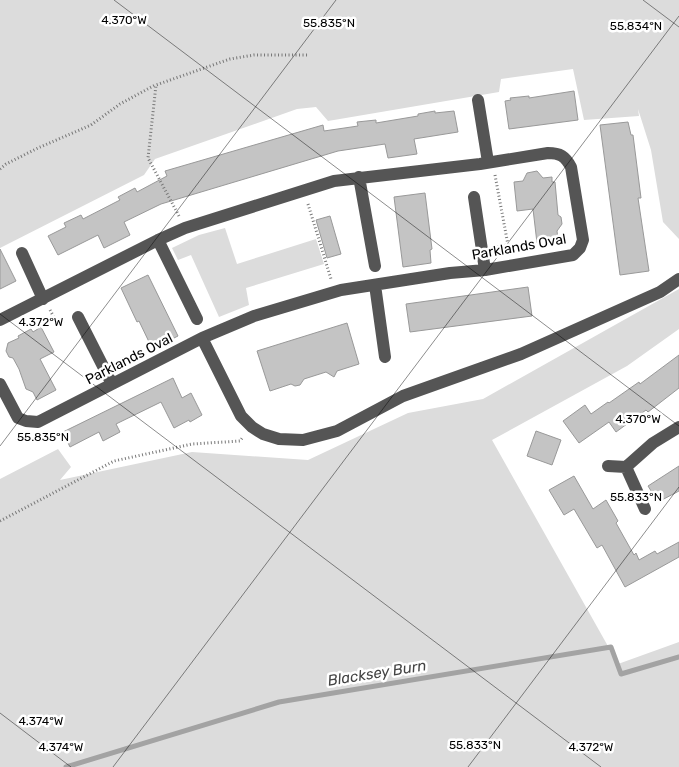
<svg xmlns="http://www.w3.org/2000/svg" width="679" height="767" font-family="Rubik,sans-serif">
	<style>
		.green { fill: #dcdcdc }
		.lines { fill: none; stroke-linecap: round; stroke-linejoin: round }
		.stream { stroke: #a3a3a3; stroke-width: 5 }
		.building { fill: #c4c4c4; stroke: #999 }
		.path { stroke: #777; stroke-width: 3; stroke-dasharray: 1 2.5; stroke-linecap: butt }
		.minor { stroke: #555; stroke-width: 12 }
		.ticks { fill: none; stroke: #000; stroke-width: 1; stroke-opacity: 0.45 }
		.labels { text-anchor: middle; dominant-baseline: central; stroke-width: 5; stroke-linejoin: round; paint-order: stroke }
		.street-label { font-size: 14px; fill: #000; stroke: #fff }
		.water-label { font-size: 15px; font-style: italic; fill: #444; stroke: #fff }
		.ticks-label { font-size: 12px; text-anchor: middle; fill: #000; stroke: #fff; stroke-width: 5; stroke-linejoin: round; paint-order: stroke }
	</style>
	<rect width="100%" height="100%" fill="#fff"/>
	<path class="green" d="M0,0H679V239L663,222L651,150L638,109L639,116L584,120L573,69L501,79L499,92L328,121L316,107L297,109L155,159L144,175L0,248Z
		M225,228L237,264L316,239L324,264L246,288L249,305L219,317L191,255L178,260L172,248L199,235Z
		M679,289V329L627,366L492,440L618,664L679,642V767H0V479L58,449L71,467L60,480L192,452L308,460L408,413L483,399Z"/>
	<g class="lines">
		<path class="stream" d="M66,767L279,702L611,647L621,674L679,657"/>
	</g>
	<path class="building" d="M574,91L578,120L509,129L505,101L511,100L510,98L529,96V98Z
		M435,111V113L454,111L458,132L414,139L417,154L388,158L385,144L338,151L161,204L124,222L130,235L104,248L98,235L58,255L48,236L66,227L64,223L81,215L83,219L120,200L118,197L135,188L137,192L167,176L165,171L323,125L324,131L358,126L357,122L376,120V123L418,116V114Z
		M628,122L631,135H633L641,198H638L649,271L620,275L600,125Z
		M537,171L543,178L552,177V182H555L558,215L561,217L562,224L557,231L558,240L537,243L533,209L517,211L514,182L523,181L527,173Z
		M425,193L432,249L430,250L431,263L403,267L394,197Z
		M330,216L341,254L327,258L316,220Z
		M0,249L16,281L0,289Z
		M148,275L178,336L154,348L152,342L150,344L139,321L137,322L121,288Z
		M528,287L532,316L410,332L406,304Z
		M347,323L359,364L337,371L334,377L326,372L304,379L300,385L295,386L291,384L270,391L257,351Z
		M41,327L54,352L40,359L56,390L37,400L33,392L26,389L19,369L13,358L9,357L6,351L8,343L19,338L18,336L31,329L33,332Z
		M679,355V388L648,412L646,410L616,432L609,422L579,443L563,421L585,405L591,414L608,402L609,403L639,382L640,384Z
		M173,378L182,398L191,393L202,415L190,422L189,420L174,428L161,402L116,424L120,432L103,441L99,432L70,447L63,432Z
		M536,431L561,440L552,465L527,456Z
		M679,466V491L658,502L648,486Z
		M574,476L593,509L606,500L618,521L616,523L634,555L636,553L639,560L655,551L657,554L679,542V557L625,587L602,545L597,548L574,509L564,515L549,490Z"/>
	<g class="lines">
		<path class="path" d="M0,169L6,164L38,148L91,125L120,104L155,85
			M495,175L508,245L495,247
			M308,204L331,279
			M179,216L148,158L156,85L230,59L254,55H308
			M50,310L57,323L66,320
			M0,521L114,461L192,444L240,441L243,437"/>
		<path class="minor" d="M478,100L488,162
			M359,177L375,266
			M474,197L485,270
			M158,240L197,319
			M22,253L43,299
			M375,285L385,357
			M78,317L112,384
			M0,320L158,240L185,228L334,181L480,164L548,153C560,153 565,156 571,167L583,240L580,248L573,255L485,270L450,273L341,290L254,316L202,338L38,422L26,421L18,418L0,384
			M202,338L241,416L252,427L263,434L279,439L303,440L337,431L403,396L521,354L660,292L679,279
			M608,466L626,467
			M645,509L626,467L653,443L679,427"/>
	</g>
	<path class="ticks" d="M114,0L679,426M643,0L679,27M0,314L601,767M0,446L336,0M0,713L71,767M113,767L679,16M468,767L679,487"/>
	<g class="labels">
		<g class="street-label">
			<text transform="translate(519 247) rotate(-10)">Parklands Oval</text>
			<text transform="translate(129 359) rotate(-27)">Parklands Oval</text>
		</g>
		<g class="water-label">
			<text transform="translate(377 673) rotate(-9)">Blacksey Burn</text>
		</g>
	</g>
	<g class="ticks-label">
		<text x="124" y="24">4.370°W</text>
		<text x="329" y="27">55.835°N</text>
		<text x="636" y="30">55.834°N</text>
		<text x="41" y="326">4.372°W</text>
		<text x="638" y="423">4.370°W</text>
		<text x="43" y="441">55.835°N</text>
		<text x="636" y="501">55.833°N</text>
		<text x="41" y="725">4.374°W</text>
		<text x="475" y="749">55.833°N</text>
		<text x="61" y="751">4.374°W</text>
		<text x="591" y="751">4.372°W</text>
	</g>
</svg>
